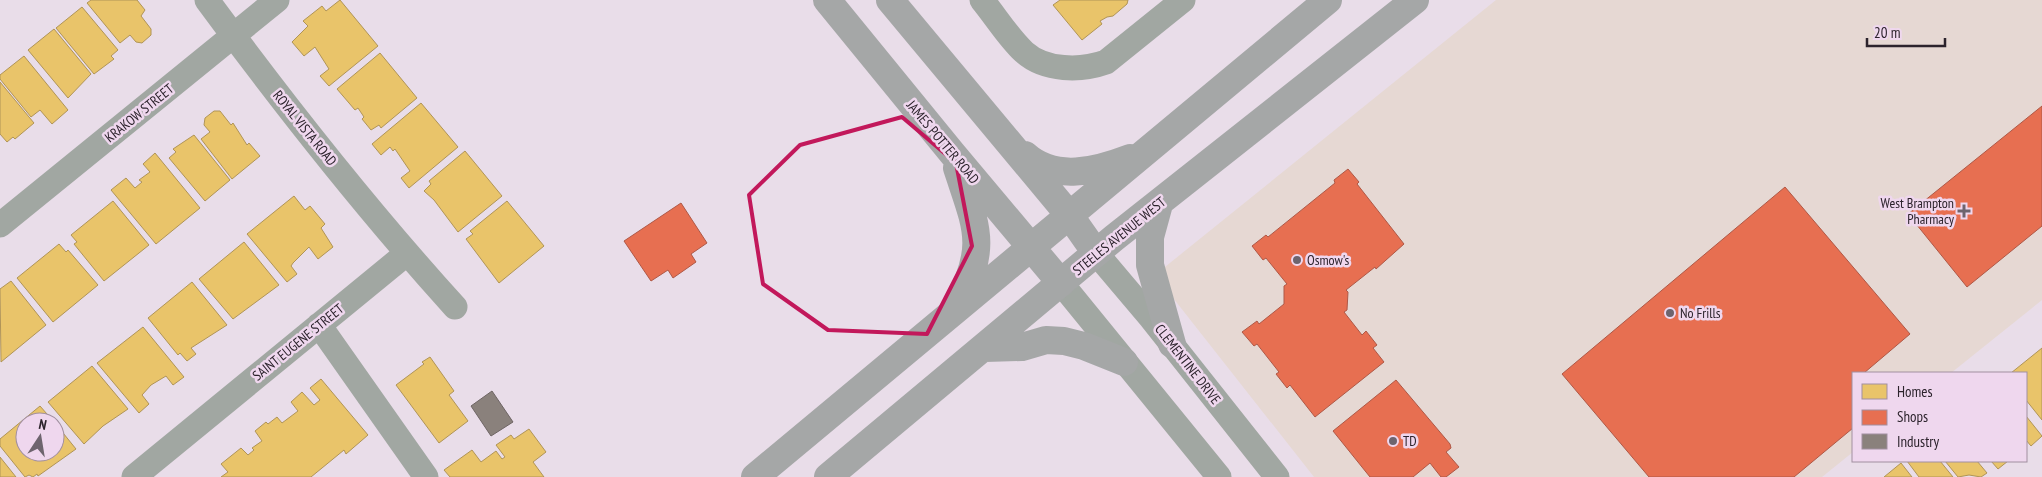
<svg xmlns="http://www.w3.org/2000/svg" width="2042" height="477" font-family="'PT Sans Narrow',sans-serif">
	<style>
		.commercial { fill: #e6d8d3 }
		.homes { fill: #e9c46a; stroke: #b09457 }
		.shops { fill: #e76f51; stroke: #af5846 }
		.industry { fill: #8a817c; stroke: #6e6564 }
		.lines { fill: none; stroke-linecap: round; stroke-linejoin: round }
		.minor { stroke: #a1a7a2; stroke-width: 25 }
		.major { stroke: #a5a7a7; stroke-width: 28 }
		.marked { fill: none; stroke: #c2185b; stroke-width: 4; stroke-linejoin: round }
		.poi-dot { fill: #6e646e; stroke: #efd7ee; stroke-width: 2 }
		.labels { text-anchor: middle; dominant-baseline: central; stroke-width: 5; stroke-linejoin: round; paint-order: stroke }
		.street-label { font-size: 14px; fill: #2c232c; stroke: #efd7ee }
		.poi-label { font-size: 14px; fill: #2c232c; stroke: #efd7ee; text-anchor: start }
	</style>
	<rect width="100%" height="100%" fill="#e9dde9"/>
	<path class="commercial" d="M1496,0H2042V300L1951,373H1853V452L1822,477H1314L1155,275Z"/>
	<path class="homes" d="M91,0H137L145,10L141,16L151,29V35L142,43L136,42L130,35L120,43L87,3Z
		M340,0L378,46L329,86L320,76L329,69L315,47L304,56L292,42L308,26L303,21L322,6L326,11Z
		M1060,0H1128L1127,4L1113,16L1107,17L1100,21L1102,24L1082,40L1053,5Z
		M82,7L118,50L111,56L114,59L94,74L56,28Z
		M54,29L91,74L68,98L28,50Z
		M380,53L417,98L381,128L379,125L371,130L362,119L364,117L358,108L355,110L337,89Z
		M24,56L68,110L52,124L40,110L31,117L0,79V75Z
		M0,82L34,123L15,139L13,137L7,142L0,134Z
		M421,103L458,147L409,188L401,178L410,171L395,149L393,151L390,147L381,155L372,144Z
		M214,111H220L231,125L233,123L247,145L249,143L260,156L232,179L201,139L210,132L204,125L205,118Z
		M194,135L230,180L205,201L169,158L176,152L173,149Z
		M465,151L502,196L458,232L434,200L424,191L431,184L429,181Z
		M155,153L200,208L156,244L111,190L126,178L135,188L142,182L139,180L150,172L143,164Z
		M294,196L305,210L310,206L325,224L321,228L333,247L318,259L309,247L293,263L291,266L297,274L287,282L247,234Z
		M113,201L149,245L104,281L74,244L77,242L71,235Z
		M507,201L544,246L499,283L466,239L473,234L470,231Z
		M244,242L279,285L233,319L199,279Z
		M59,244L66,252L68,250L98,285L53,322L17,278Z
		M11,281L46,325L1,362L0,289Z
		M192,282L227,325L191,348L196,354L187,361L180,353L178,355L148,318Z
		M143,327L184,377L173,385L166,376L151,385L142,395L149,404L139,413L97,363Z
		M2042,348V420L2026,400V373H2011Z
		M430,357L454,391L449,395L468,421L439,443L396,385L424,364L422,362Z
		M92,366L128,409L103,426L84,444L48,402Z
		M321,379L368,435L346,454L344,450L311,477H221L228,472L221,464L241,448L248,455L254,450L252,448L262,441L255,431L266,422L268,424L277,417L282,423L298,411L291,402L302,392L314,405L320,400L310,388Z
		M40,406L54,422H25V452H55V423L76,449L38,476L37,474L33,477L29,475L25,477L0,446V439Z
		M2026,416L2042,436L2031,446L2026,440Z
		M529,429L546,452L533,462L544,477H450L444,470L472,450L481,462L496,451L502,459L505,457L496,445L511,435L514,439Z
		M0,457L16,477H0Z
		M1907,461H1940L1953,477H1919Z
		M1945,461H1977L1987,473L1981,477L1969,475L1958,477Z
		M1991,461H2008L1998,469Z
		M1901,463L1912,477H1884Z"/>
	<path class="shops" d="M2042,106V226L1967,287L1908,214Z
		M1348,169L1359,182L1357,184L1404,244L1376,269L1375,267L1346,290L1348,292L1347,310L1344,312L1362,335L1366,331L1377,345L1373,348L1384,362L1315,417L1290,385L1287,388L1276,374L1279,372L1257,344L1254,346L1242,332L1257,321L1259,324L1284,304V286L1287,284L1266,258L1263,260L1252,246L1266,235L1268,237L1335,183L1334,180Z
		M1785,187L1910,334L1864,373H1853V428L1794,477H1649L1562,374Z
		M681,203L707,243L691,254L696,262L673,278L668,270L651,281L624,241Z
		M1396,380L1450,444L1451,448L1446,452L1459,467L1446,477H1441L1430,463L1413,477H1370L1333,431Z"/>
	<path class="industry" d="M492,391L513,422L491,436L471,406Z"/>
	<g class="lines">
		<path class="minor" d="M207,0C285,106 367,210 455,307
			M982,0C996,17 1008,37 1024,52C1045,71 1081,71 1106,62L1183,0
			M0,225L277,0
			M1096,253L1151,318L1277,477
			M1061,283L1219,477
			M319,325L426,477
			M134,477L406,254"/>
		<path class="major" d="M827,0L952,153L1061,283
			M890,0L1070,216L1096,253
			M1025,155C1055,182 1096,171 1130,158
			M957,168C977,229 988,245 957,306
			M1159,204L1150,237V265L1172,344
			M985,348L1022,347L1046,340L1064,341L1084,346L1124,362
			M755,477L1328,0
			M828,477L1114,238L1415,0"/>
	</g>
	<path class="marked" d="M902,117L956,163L972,246L927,334L828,330L763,284L749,195L800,145Z"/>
	<g class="poi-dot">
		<path d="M1961.5 203.5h5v5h5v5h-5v5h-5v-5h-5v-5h5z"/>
		<circle cx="1297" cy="260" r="5"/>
		<circle cx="1670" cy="313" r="5"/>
		<circle cx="1393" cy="441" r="5"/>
	</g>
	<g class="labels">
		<g class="street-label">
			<text transform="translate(139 113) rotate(-39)">KRAKOW STREET</text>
			<text transform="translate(305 128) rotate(51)">ROYAL VISTA ROAD</text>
			<text transform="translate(943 142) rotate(50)">JAMES POTTER ROAD</text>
			<text transform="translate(1119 236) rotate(-39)">STEELES AVENUE WEST</text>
			<text transform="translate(298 342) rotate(-39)">SAINT EUGENE STREET</text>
			<text transform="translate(1188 364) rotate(52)">CLEMENTINE DRIVE</text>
		</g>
		<g class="poi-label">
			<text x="1954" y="203" text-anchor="end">West Brampton<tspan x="1954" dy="16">Pharmacy</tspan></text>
			<text x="1307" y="260">Osmow's</text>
			<text x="1680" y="313">No Frills</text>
			<text x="1403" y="441">TD</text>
		</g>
	</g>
	<rect x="1852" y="372" width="175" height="90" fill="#efd7ee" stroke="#a18fa0"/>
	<rect x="1862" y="384" width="25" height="15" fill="#e9c46a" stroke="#a18fa0"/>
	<text x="1897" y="397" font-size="15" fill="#2c232c">Homes</text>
	<rect x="1862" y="410" width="25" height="15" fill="#e76f51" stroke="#a18fa0"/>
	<text x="1897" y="422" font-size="15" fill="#2c232c">Shops</text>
	<rect x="1862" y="434" width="25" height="15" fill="#8a817c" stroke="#a18fa0"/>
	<text x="1897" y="447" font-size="15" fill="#2c232c">Industry</text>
	<g transform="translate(40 437) rotate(12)"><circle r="24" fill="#efd7ee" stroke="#a18fa0"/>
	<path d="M0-4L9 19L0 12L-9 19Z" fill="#6e646e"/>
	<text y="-8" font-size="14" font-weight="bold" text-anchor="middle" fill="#2c232c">N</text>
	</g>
	<path d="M1867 38v8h78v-8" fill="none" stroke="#2c232c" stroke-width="2.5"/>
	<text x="1874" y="38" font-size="15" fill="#2c232c" stroke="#efd7ee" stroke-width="4" paint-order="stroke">20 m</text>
</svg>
